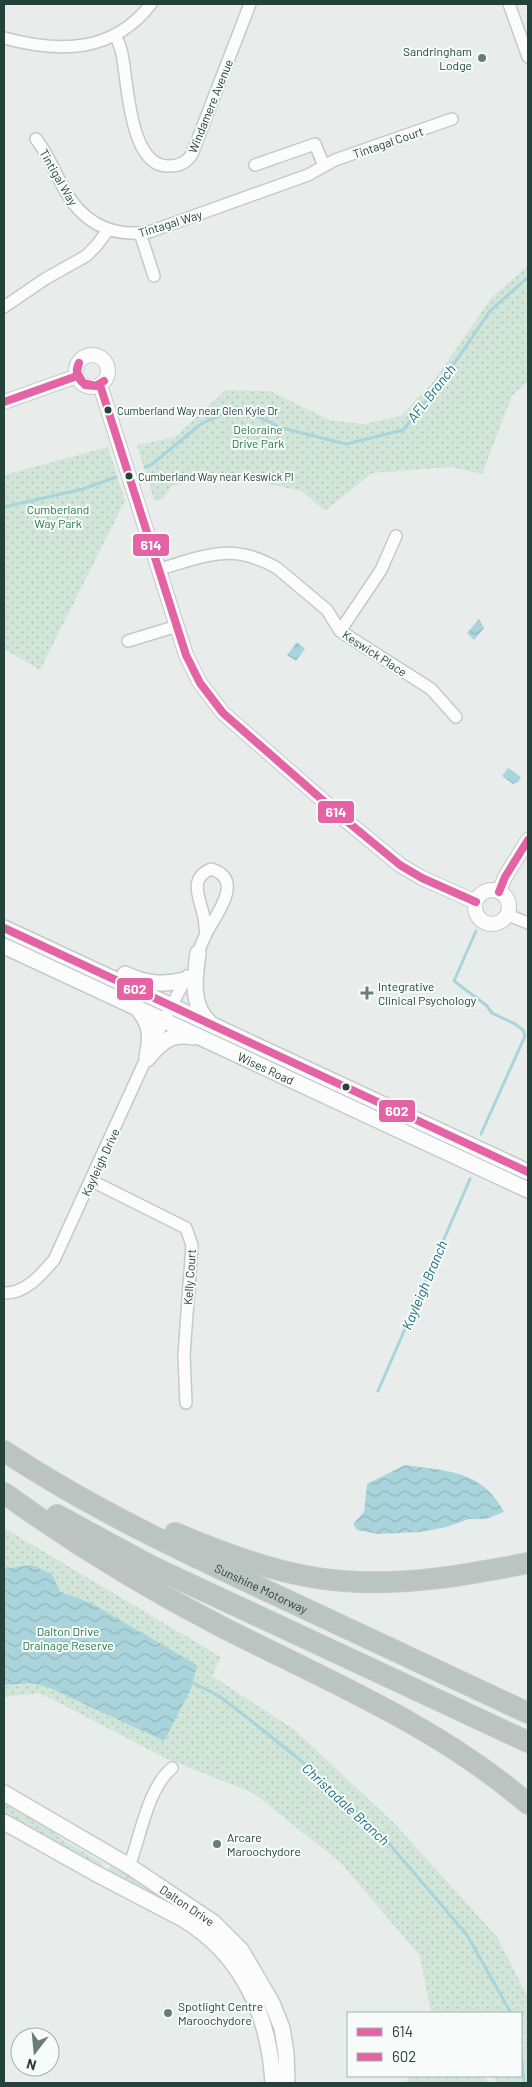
<svg xmlns="http://www.w3.org/2000/svg" width="532" height="2087" font-family="Barlow,sans-serif">
	<style>
		.grass { fill: url(#grass-dots) }
		.water { fill: url(#water-waves) }
		.lines { fill: none; stroke-linecap: round; stroke-linejoin: round }
		.stream { stroke: #a9d4db; stroke-width: 3 }
		.minor-casing { stroke: #c5cac8; stroke-width: 14 }
		.tertiary-casing { stroke: #c5cac8; stroke-width: 16 }
		.secondary-casing { stroke: #c3cbc8; stroke-width: 18 }
		.motorway-casing { stroke: #c3ccc9; stroke-width: 22 }
		.minor { stroke: #fcfcfc; stroke-width: 11 }
		.tertiary { stroke: #fcfcfc; stroke-width: 14 }
		.secondary { stroke: #fcfcfc; stroke-width: 15 }
		.motorway { stroke: #bcc4c2; stroke-width: 20 }
		.bus-1-casing { stroke: #f7fbf9; stroke-width: 11 }
		.bus-2-casing { stroke: #f7fbf9; stroke-width: 11 }
		.bus-1 { stroke: #e463a4; stroke-width: 8 }
		.bus-2 { stroke: #e463a4; stroke-width: 8 }
		.poi-dot { fill: #697e78; stroke: #f7fbf9; stroke-width: 2 }
		.bus-dot { fill: #24423a; stroke: #f7fbf9; stroke-width: 2 }
		.labels { text-anchor: middle; dominant-baseline: central; stroke-width: 4; stroke-linejoin: round; paint-order: stroke }
		.bus-label { font-size: 11px; fill: #24423a; stroke: #f7fbf9; text-anchor: start }
		.poi-label { font-size: 12px; fill: #24423a; stroke: #f7fbf9; text-anchor: start }
		.street-label { font-size: 12px; fill: #24423a; stroke: #f7fbf9 }
		.park-label { font-size: 12px; fill: #2d7a4b; stroke: #f7fbf9 }
		.water-label { font-size: 14px; font-style: italic; fill: #1c6f80; stroke: #f7fbf9 }
		.line-badge { stroke: #f7fbf9; stroke-width: 2 }
		.badge-label { font-size: 14px; text-anchor: middle; font-weight: bold; fill: #fff }
	</style>
	<defs>
		<pattern id="grass-dots" width="8" height="8" patternUnits="userSpaceOnUse" patternTransform="scale(1.25)"><rect width="8" height="8" fill="#d1e6d8"/><path d="M2 2h.1M6 6h.1" fill="none" stroke="#b3c6ba" stroke-width="1.8" stroke-linecap="round"/></pattern>
		<pattern id="water-waves" width="16" height="10" patternUnits="userSpaceOnUse" patternTransform="scale(1.25)"><rect width="16" height="10" fill="#a9d4db"/><path d="M0 5q4-4 8 0t8 0" fill="none" stroke="#91b7bd"/></pattern>
	</defs>
	<rect width="100%" height="100%" fill="#e8edeb"/>
	<path class="grass" d="M528,266V381L512,396L482,474L451,467L372,473L325,511L302,491L216,473L171,487L162,500H154L137,445L175,437L226,390L270,391L329,420L363,424L401,416L433,382L492,297Z
		M108,447L125,501L40,670L4,649V475Z
		M4,1528L221,1657L212,1676L295,1730L396,1825L497,1937L528,1997V2083H496L494,2076H521V2013H431L420,1956L340,1862L253,1793L165,1758L40,1693L4,1697Z
		M4,1803L49,1829L63,1840L101,1862L103,1866L101,1869L4,1816Z
		M110,1860L169,1902V1907L107,1874L111,1864Z
		M410,2076H483L490,2083H406Z"/>
	<path class="water" d="M479,619L484,628L474,640L467,633Z
		M297,642L305,649L296,661L287,655Z
		M508,768L521,777L518,782L513,784L502,776Z
		M405,1465C447,1471 482,1470 504,1512L486,1519H469L447,1527L420,1532L379,1534L357,1530L353,1524L364,1512L367,1484Z
		M31,1565L52,1574L60,1592L91,1603L197,1665L192,1687L164,1741L50,1688L32,1683L4,1685V1569Z"/>
	<g class="lines">
		<path class="stream" d="M145,467L151,465L201,424L237,407L282,428L346,444L403,430L443,380L490,311L528,277
			M4,507L83,489L116,477
			M476,931L454,981L486,1005L492,1013L515,1024L523,1030L525,1036L481,1134
			M378,1391L470,1179
			M191,1682L219,1696L249,1719L305,1764L380,1833L467,1935L511,2013
			M521,2051L524,2083"/>
		<defs>
			<path id="minor" d="M509,4L528,57
				M116,36C118,42 121,48 122,54C128,82 129,169 170,166C180,166 187,162 192,154L250,4
				M4,38C60,53 113,53 151,4
				M36,139C49,155 56,176 67,194C86,225 114,237 149,232L308,175L335,160L452,119
				M255,165L315,144L324,166
				M140,233L154,276
				M4,307L45,279L86,256L97,245L108,230
				M160,569C205,556 232,542 277,568L327,610L340,631L431,689L456,717
				M340,631L381,570L396,536
				M128,641L177,626
				M508,915L528,923
				M195,960C199,951 202,942 206,934C215,915 246,880 211,869C187,879 201,900 204,918C205,923 205,929 206,934
				M92,1181L186,1228L192,1245L184,1355L186,1403
				M4,1293C25,1294 41,1275 54,1260L160,1028L187,976
				M129,1866C141,1836 147,1789 172,1768"/>
			<path id="tertiary" d="M76 371a16 16 0 1 1 32 0a16 16 0 1 1-32 0Z
				M100,385L186,655L200,683L223,713L343,818L400,865L422,878L476,902
				M4,402L77,376
				M475 907a17 17 0 1 1 34 0a17 17 0 1 1-34 0Z
				M499,892L505,877L528,840"/>
			<g id="secondary">
				<path d="M4,928L528,1172"/>
				<path id="s1" d="M4,946L528,1190"/>
				<path d="M198,953C195,977 190,1004 209,1022"/>
				<path d="M125,974C145,984 163,985 185,980"/>
				<path d="M138,1009C152,1027 151,1036 147,1057"/>
				<path d="M147,1059C161,1042 170,1033 193,1037"/>
				<path id="s2" d="M4,1793L129,1866L214,1923L241,1950L272,2003L282,2028L286,2053L287,2083"/>
				<path d="M4,1822L95,1873L183,1919C243,1955 269,2016 273,2083"/>
			</g>
			<g id="motorway">
				<path id="s3" d="M4,1451C90,1508 184,1552 278,1596C361,1635 445,1674 528,1713"/>
				<path d="M4,1493C73,1543 145,1587 220,1626C326,1680 438,1726 528,1804"/>
				<path d="M57,1515L151,1566L528,1742"/>
				<path d="M175,1533C228,1555 285,1577 343,1581C406,1586 467,1575 528,1563"/>
			</g>
		</defs>
		<use href="#minor" class="minor-casing"/>
		<use href="#tertiary" class="tertiary-casing"/>
		<use href="#secondary" class="secondary-casing"/>
		<use href="#motorway" class="motorway-casing"/>
		<use href="#minor" class="minor"/>
		<use href="#tertiary" class="tertiary"/>
		<use href="#secondary" class="secondary"/>
		<use href="#motorway" class="motorway"/>
		<defs>
			<path id="bus-1" d="M79,363L77,372L83,383L96,386L104,381
				M79,363C74,372 78,379 85,385L96,386L104,381
				M100,385L186,655L200,683L223,713L343,818L400,865L422,878L476,902
				M4,402L77,376
				M499,892L505,877L528,840"/>
			<path id="bus-2" d="M4,928L528,1172"/>
		</defs>
		<use href="#bus-1" class="bus-1-casing"/>
		<use href="#bus-2" class="bus-2-casing"/>
		<use href="#bus-1" class="bus-1"/>
		<use href="#bus-2" class="bus-2"/>
	</g>
	<g class="poi-dot">
		<circle cx="482" cy="58" r="5"/>
		<path d="M364.5 985.5h5v5h5v5h-5v5h-5v-5h-5v-5h5z"/>
		<circle cx="217" cy="1844" r="5"/>
		<circle cx="168" cy="2013" r="5"/>
	</g>
	<g class="bus-dot">
		<circle cx="108" cy="410" r="4.5"/>
		<circle cx="129" cy="476" r="4.5"/>
		<circle cx="346" cy="1087" r="4.5"/>
	</g>
	<g class="labels">
		<g class="bus-label">
			<text x="117" y="410">Cumberland Way near Glen Kyle Dr</text>
			<text x="138" y="476">Cumberland Way near Keswick Pl</text>
		</g>
		<g class="poi-label">
			<text x="472" y="51" text-anchor="end">Sandringham<tspan x="472" dy="14">Lodge</tspan></text>
			<text x="378" y="986">Integrative<tspan x="378" dy="14">Clinical Psychology</tspan></text>
			<text x="227" y="1837">Arcare<tspan x="227" dy="14">Maroochydore</tspan></text>
			<text x="178" y="2006">Spotlight Centre<tspan x="178" dy="14">Maroochydore</tspan></text>
		</g>
		<g class="street-label">
			<text transform="translate(210 106) rotate(-68)">Windamere Avenue</text>
			<text transform="translate(388 142) rotate(-19)">Tintagal Court</text>
			<text transform="translate(59 177) rotate(60)">Tintigal Way</text>
			<text transform="translate(170 223) rotate(-17)">Tintagal Way</text>
			<text transform="translate(375 653) rotate(33)">Keswick Place</text>
			<text stroke="none"><textPath href="#s1" startOffset="289">Wises Road</textPath></text>
			<text transform="translate(100 1162) rotate(-65)">Kayleigh Drive</text>
			<text transform="translate(189 1277) rotate(-86)">Kelly Court</text>
			<text stroke="none"><textPath href="#s3" startOffset="292">Sunshine Motorway</textPath></text>
			<text stroke="none"><textPath href="#s2" startOffset="215">Dalton Drive</textPath></text>
		</g>
		<g class="park-label">
			<text x="258" y="429">Deloraine<tspan x="258" dy="14">Drive Park</tspan></text>
			<text x="58" y="509">Cumberland<tspan x="58" dy="14">Way Park</tspan></text>
			<text x="68" y="1631">Dalton Drive<tspan x="68" dy="14">Drainage Reserve</tspan></text>
		</g>
		<g class="water-label">
			<text transform="translate(431 393) rotate(-52)">AFL Branch</text>
			<text transform="translate(424 1285) rotate(-67)">Kayleigh Branch</text>
			<text transform="translate(346 1804) rotate(43)">Christadale Branch</text>
		</g>
	</g>
	<g class="line-badge">
		<rect x="132" y="533" width="38" height="24" rx="5" fill="#e463a4"/>
		<rect x="317" y="800" width="38" height="24" rx="5" fill="#e463a4"/>
		<rect x="116" y="977" width="38" height="24" rx="5" fill="#e463a4"/>
		<rect x="378" y="1099" width="38" height="24" rx="5" fill="#e463a4"/>
	</g>
	<g class="badge-label">
		<text x="151" y="550">614</text>
		<text x="336" y="817">614</text>
		<text x="135" y="994">602</text>
		<text x="397" y="1116">602</text>
	</g>
	<rect width="532" height="2087" fill="none" stroke="#24423a" stroke-width="10"/>
	<rect x="347" y="2012" width="175" height="65" fill="#f7fbf9" stroke="#a3b1ad"/>
	<rect x="357" y="2028" width="25" height="8" fill="#e463a4" stroke="#a3b1ad"/>
	<text x="392" y="2037" font-size="15" fill="#24423a">614</text>
	<rect x="357" y="2053" width="25" height="8" fill="#e463a4" stroke="#a3b1ad"/>
	<text x="392" y="2062" font-size="15" fill="#24423a">602</text>
	<g transform="translate(35 2052) rotate(196)"><circle r="24" fill="#f7fbf9" stroke="#a3b1ad"/>
	<path d="M0-4L9 19L0 12L-9 19Z" fill="#697e78"/>
	<text y="-8" font-size="14" font-weight="bold" text-anchor="middle" fill="#24423a">N</text>
	</g>
</svg>
